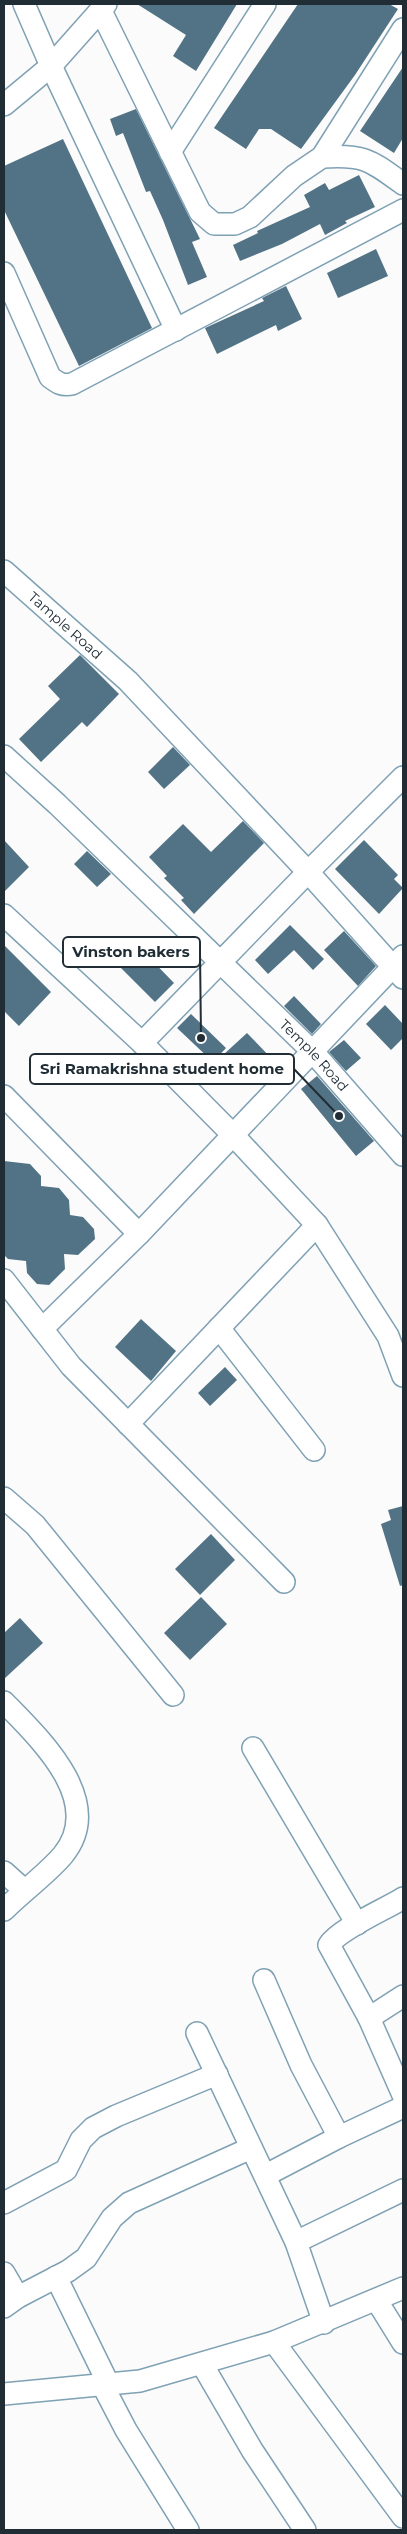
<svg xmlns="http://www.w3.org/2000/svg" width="407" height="2534" font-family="Montserrat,sans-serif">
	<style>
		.building { fill: #527385 }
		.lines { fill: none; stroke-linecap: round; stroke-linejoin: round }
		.minor-casing { stroke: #7fa1b4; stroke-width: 24 }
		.minor { stroke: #fff; stroke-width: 21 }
		.labels { text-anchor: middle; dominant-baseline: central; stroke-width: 5; stroke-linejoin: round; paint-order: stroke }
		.street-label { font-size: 14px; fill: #202d35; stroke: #fff }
		.leader { fill: none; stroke: #202d35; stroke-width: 2 }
		.callout-dot { fill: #202d35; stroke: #fff; stroke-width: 2 }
		.callout { fill: #fff; stroke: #202d35; stroke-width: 2 }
		.callout-label { font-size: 15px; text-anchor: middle; font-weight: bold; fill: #202d35 }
	</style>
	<rect width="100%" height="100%" fill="#fbfbfb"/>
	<path class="building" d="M137,4H237L196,71L173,56L186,35Z
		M298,4H389L398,9L355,75L301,149L271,129H259L246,149L214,128Z
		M403,67V138L394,153L360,131Z
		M136,109L200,239L192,242L207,277L188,285L163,220L150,191L146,192L123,133L116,136L110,119Z
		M63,139L152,328L79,366L4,210V166Z
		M359,175L375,207L345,221L347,223L325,235L320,224L282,244L240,261L233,245L258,233L257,231L310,207L304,195L325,183L329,190Z
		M376,249L388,276L338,298L327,273Z
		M286,286L302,319L278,331L276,325L217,354L205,328L264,301L262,298Z
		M80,655L119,694L87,727L82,722L41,762L19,739L60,699L48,686Z
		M173,747L190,765L164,789L148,772Z
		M243,821L264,843L194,914L181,900L184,898L164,878L167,876L149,857L183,824L211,852Z
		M4,840L29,867L4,892Z
		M364,840L398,875L394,879L403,888L379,914L335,869Z
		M87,851L111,874L97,887L74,864Z
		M290,925L324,959L313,970L294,950L268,974L255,960Z
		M344,931L376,966L358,986L324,950Z
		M4,945L51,992L19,1026L4,1011Z
		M140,948L174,983L155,1002L120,967Z
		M294,996L321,1024L312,1034L284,1006Z
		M385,1005L403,1024V1038L391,1050L366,1024Z
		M191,1014L226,1048L213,1062L177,1028Z
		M247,1033L275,1062L252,1085L223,1055Z
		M344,1040L361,1058L346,1071L329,1052Z
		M317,1076L374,1141L356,1156L301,1089Z
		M4,1161L30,1164L41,1176V1186L59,1188L69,1200L70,1215L83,1217L94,1229L95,1239L78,1255L64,1254L65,1269L49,1285L37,1284L27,1273L26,1261L8,1259L4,1255Z
		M141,1319L176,1351L151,1381L115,1347Z
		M225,1367L237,1380L210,1406L198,1393Z
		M403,1506V1585L400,1586L381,1524L391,1520L388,1510Z
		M211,1534L235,1560L200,1595L175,1569Z
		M201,1597L227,1624L190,1660L164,1633Z
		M20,1618L43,1643L4,1679V1633Z"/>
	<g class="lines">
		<defs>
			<g id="minor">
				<path d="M24,4L51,66L176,330"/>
				<path d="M101,11L200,212L214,224H235L250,217L294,176L322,157L403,29"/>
				<path d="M4,105L51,66L106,4"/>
				<path d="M170,152L265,4"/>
				<path d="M322,157C364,154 370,160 403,184"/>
				<path d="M4,273L50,377C58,383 62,386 72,384L403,210"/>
				<path id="s1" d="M4,571L128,681L308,872L403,978"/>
				<path id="s2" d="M4,756L57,804L313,1052L403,1155"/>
				<path d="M4,915L142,1043L234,1136L317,1225L388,1336L403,1376"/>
				<path d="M142,1043L308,872L403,777"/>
				<path d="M4,1096L139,1234L403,956"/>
				<path d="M4,1280L71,1366L284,1582"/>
				<path d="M219,1328L314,1450"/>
				<path d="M42,1329L139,1234"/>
				<path d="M128,1424L317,1225"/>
				<path d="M4,1498L35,1525L173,1695"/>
				<path d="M4,1702C39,1738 107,1801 63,1855C48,1873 22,1892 4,1910"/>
				<path d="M253,1748L357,1924"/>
				<path d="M4,1872L24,1890"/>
				<path d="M403,1898C386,1909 339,1929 329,1945L369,2018L403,2095"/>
				<path d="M264,1980L301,2065L339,2137"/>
				<path d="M369,2018L403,1996"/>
				<path d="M197,2033L296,2242L324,2323"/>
				<path d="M266,2175L339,2137L403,2107"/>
				<path d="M4,2203L66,2170L81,2140L93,2128L116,2116L217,2074"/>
				<path d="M296,2242L403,2190"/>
				<path d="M4,2273L18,2297"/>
				<path d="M56,2277L108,2383"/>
				<path d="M377,2301L403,2343"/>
				<path d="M4,2307L18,2297L68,2271L86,2258L112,2218L129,2203L251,2148"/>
				<path d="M274,2342L403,2517"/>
				<path d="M202,2364L252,2450L305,2530"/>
				<path d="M102,2384L126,2430L188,2530"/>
				<path d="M4,2394L140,2381L274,2342L403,2288"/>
			</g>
		</defs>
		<use href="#minor" class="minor-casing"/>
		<use href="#minor" class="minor"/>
	</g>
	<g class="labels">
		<g class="street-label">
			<text stroke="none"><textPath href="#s1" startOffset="82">Tample Road</textPath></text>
			<text stroke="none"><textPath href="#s2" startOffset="431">Temple Road</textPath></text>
		</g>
	</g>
	<path class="leader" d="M201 1038L200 952M339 1116L294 1069"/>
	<g class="callout-dot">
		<circle cx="201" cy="1038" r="5"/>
		<circle cx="339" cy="1116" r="5"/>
	</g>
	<g class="callout">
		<rect x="63" y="937" width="137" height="30" rx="5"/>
		<rect x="30" y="1054" width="264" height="30" rx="5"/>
	</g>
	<g class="callout-label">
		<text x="131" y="957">Vinston bakers</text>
		<text x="162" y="1074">Sri Ramakrishna student home</text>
	</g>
	<rect width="407" height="2534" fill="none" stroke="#202d35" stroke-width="10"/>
</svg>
